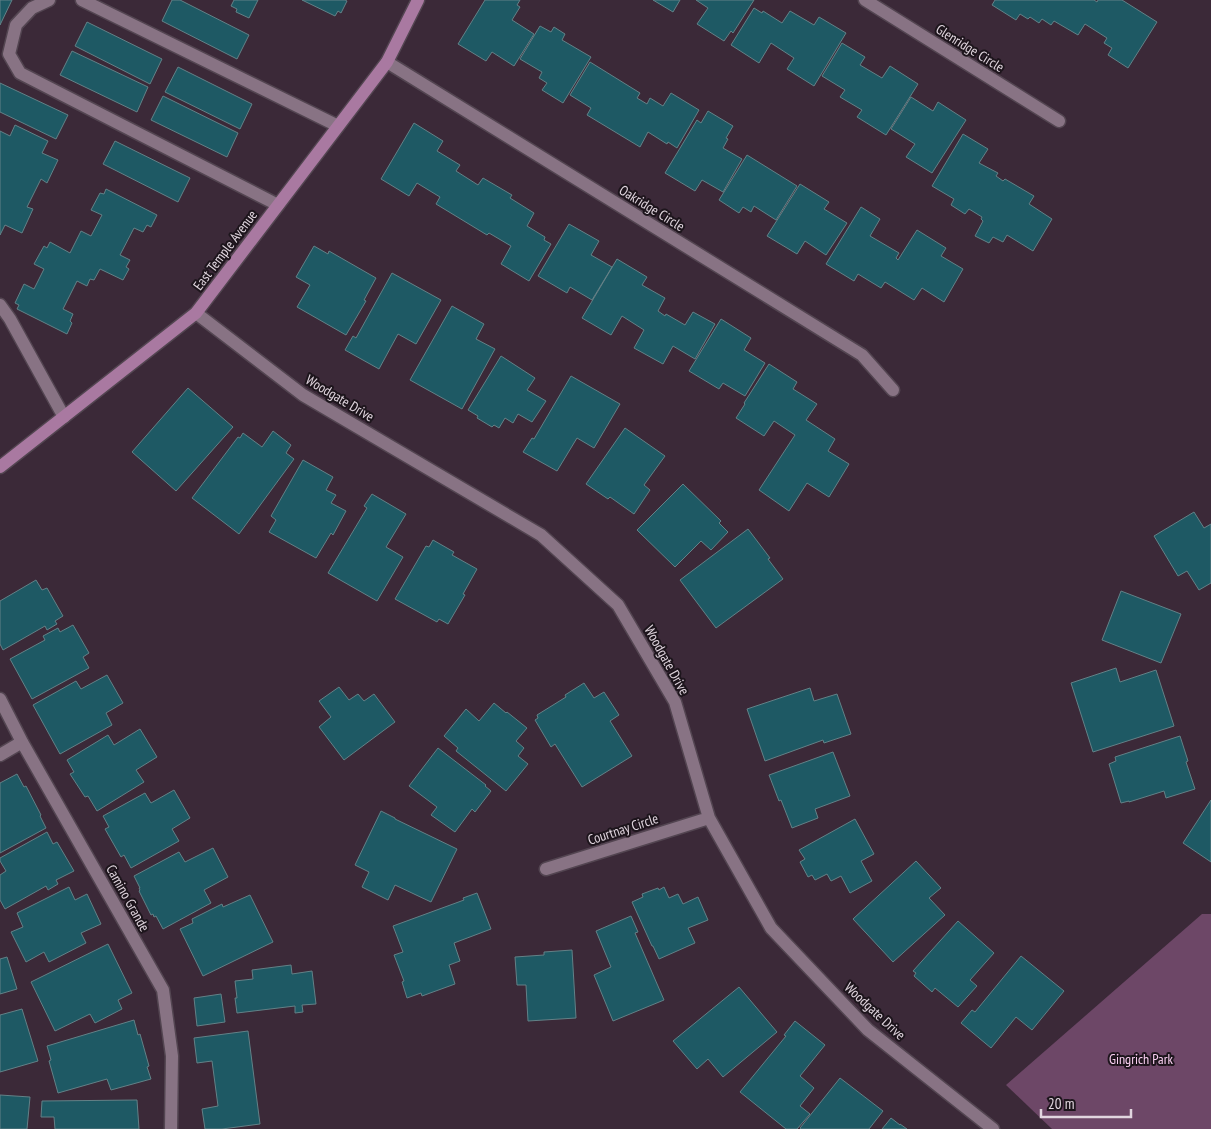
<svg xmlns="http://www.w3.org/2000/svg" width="1211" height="1129" font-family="'PT Sans Narrow',sans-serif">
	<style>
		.green { fill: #6d4767 }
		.building { fill: #1e5964; stroke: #638187 }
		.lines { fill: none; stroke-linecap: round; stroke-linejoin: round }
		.service-casing { stroke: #534551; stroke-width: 15 }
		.minor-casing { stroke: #534551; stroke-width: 15 }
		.secondary-casing { stroke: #534551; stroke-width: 15 }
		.service { stroke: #887384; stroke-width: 12 }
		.minor { stroke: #887384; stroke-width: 12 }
		.secondary { stroke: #a979a1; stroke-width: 12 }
		.labels { text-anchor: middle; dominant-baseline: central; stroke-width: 4; stroke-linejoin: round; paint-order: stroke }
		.street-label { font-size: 14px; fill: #e1d6df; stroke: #1d151c }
		.park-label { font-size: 14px; fill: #fad0f2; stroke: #1d151c }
	</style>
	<rect width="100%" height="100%" fill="#3b2938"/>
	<path class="green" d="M1202,914H1211V1129H1052L1006,1085Z"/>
	<path class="building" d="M0,0H12L0,25Z
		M172,0H180L249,35L237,59L162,21Z
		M234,0H258L249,18L236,12L237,9L231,6Z
		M302,0H345L347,1L341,13L338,11L335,16Z
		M485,0H520L517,5L520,7L512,20L534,34L514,66L492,52L486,61L458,44Z
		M653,0H680L673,12Z
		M696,0H754L733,33L731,31L724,41L697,24L708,8Z
		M995,0H1094L1097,2L1098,0H1122L1157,22L1128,68L1108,55L1112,48L1104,43L1107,38L1085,24L1078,35L1054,21L1051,25L1042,19L1039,23L1030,17L1028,19L1020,14L1016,20L992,5Z
		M754,8L762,13L763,11L782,23L790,11L814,25L819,17L846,33L814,86L787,69L794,58L771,43L759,63L731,45Z
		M87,22L162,59L150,84L75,46Z
		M540,26L551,32L554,27L565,34L562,40L591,57L563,103L542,90L547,83L539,78L542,72L520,59Z
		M842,43L865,57L860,65L882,78L890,66L918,84L886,135L857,117L862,110L840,97L845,90L822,76Z
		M72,51L148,87L137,112L60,75Z
		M590,62L640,93L637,98L647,104L650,98L663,106L671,93L699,110L677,148L668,142L667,144L648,132L640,147L587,115L591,108L570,95Z
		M178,67L252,104L240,129L165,92Z
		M0,83L68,115L56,139L0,112Z
		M163,96L238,133L227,157L151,120Z
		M911,97L933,111L938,102L966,120L932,173L906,157L915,144L891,129Z
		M708,111L733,126L726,138L728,139L723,148L742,159L723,192L702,180L695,191L665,173L697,120L701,123Z
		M414,123L443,141L437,151L460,165L456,171L478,185L483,178L512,195L510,198L534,213L527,226L545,237L544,240L551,244L529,281L501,264L511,246L489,233L487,235L436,204L440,197L417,183L409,196L381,179Z
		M15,125L48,141L42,153L58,160L47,183L41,179L27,207L33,209L22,233L5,225L0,235V131L10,136Z
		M963,134L988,149L979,163L998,173L996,176L1003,181L1005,179L1034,196L1029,204L1052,219L1033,251L1007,235L1003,242L993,237L989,243L975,236L983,221L981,219L982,217L969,209L965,214L951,205L954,199L932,186Z
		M115,141L190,178L178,202L103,164Z
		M747,155L797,186L776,220L754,206L751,212L743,207L739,213L719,200Z
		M800,184L829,202L824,209L847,223L826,255L805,241L797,254L767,236Z
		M106,189L157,215L151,227L147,225L143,232L134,228L120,255L130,260L126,267L129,269L123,280L100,269L94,280L90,279L87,286L77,281L63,309L73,314L70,321L72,323L67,334L17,309L19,305L15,303L24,284L34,289L44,269L34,264L44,246L47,248L50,242L70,253L81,231L91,236L102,215L91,210L100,193L104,194Z
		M861,207L880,219L870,236L899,253L896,258L898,260L917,230L946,248L941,256L963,269L944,302L922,288L914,300L885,282L881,288L858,274L854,281L826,264Z
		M569,224L599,241L591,255L612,267L592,300L570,287L567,293L538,276Z
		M314,246L328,254L329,251L376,278L364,300L366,301L346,335L297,307L310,285L296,277Z
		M617,259L647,277L642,285L665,298L658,311L665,316L666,314L685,325L693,312L715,324L695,359L673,346L663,364L634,348L644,330L622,316L611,335L582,318Z
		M392,273L441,300L416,344L398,334L379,369L345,350L353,336L356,338Z
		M452,306L484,324L476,339L495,349L462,409L410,380Z
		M721,319L751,338L744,350L765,363L745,396L723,383L719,389L689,371Z
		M501,356L535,378L527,390L546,401L532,422L518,414L513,423L505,418L499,428L494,425L492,427L477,418L478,416L468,410Z
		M769,364L797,382L793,389L817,404L806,420L835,439L828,451L849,464L829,497L807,483L789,511L759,490L795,435L774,421L764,436L736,418L745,404L744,403Z
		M571,376L620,404L594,448L577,438L557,471L523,452L532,438L534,439Z
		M188,388L233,427L176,491L132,452Z
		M625,428L665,456L644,485L650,490L634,514L610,497L608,499L586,484Z
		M273,431L291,445L286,453L294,459L239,534L192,498L238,437L240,438L243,433L262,447Z
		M303,460L333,477L326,490L336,495L331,503L346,511L333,535L331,533L316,558L269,532L276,520L271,516Z
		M683,484L721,521L719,523L728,532L711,550L701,541L675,567L637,530Z
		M372,494L406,514L386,547L403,557L377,601L328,573L367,508L364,506Z
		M1194,512L1204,528L1211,524V583L1199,590L1187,571L1178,576L1154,536Z
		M748,529L770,558L768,559L783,579L716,628L680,580Z
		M433,540L454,552L452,555L477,569L463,594L465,595L448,624L439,619L437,622L395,599L426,546L429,547Z
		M36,580L42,590L47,588L63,616L55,621L57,624L47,630L45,626L3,650L0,644V601Z
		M1121,591L1181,614L1161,663L1102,640Z
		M73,625L89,653L83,657L89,668L32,699L10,659L45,640L43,636L58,628L60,632Z
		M1116,668L1120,682L1156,670L1174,726L1093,752L1071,683Z
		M107,675L123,703L106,713L112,725L60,754L33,705L76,681L81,689Z
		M584,683L594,698L604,692L619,715L610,721L632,756L582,787L555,744L551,747L535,720L538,718L537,715L566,697L565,695Z
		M339,687L349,700L358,694L364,701L374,694L395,722L344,760L319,727L331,717L319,701Z
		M810,688L814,701L837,694L851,734L824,743L823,740L765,761L747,709Z
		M494,703L506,713L507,712L527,728L516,741L524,748L518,756L528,764L506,791L456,751L458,748L444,736L466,709L479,721Z
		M140,729L157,757L136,770L144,782L97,811L88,796L85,797L70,774L74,772L67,760L108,735L114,745Z
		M1180,736L1188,761L1186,762L1195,789L1166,798L1164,791L1129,802V801L1121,803L1109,764L1116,761L1115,757Z
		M438,748L486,785L485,786L491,791L475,812L472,809L455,832L431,815L437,807L409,786Z
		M833,752L850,796L815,809L818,818L792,828L781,800L779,801L769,775Z
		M17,774L24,787L26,786L41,815L40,816L46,828L0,853V783Z
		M174,790L190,818L172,829L179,841L131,868L124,855L121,857L105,829L109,827L103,816L145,793L151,803Z
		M1211,800V862L1183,843Z
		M381,811L395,818V819L457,849L431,902L395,885L388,900L362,887L369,872L355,865Z
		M855,819L874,854L861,861L872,881L850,893L841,876L831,881L827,874L815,880L812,875L808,877L800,862L805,859L799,850Z
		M47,832L53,844L57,842L74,871L56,880L58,884L48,890L46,886L5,909L0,900V875L6,871L0,861V858Z
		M213,848L228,877L204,890L211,903L163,929L156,916L154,917L153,914L151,915L139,891L140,890L139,888H140L134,876L179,852L185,862Z
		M916,861L941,888L929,898L945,915L893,962L853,919Z
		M69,887L75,900L87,894L101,924L81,933L86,943L49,962L44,952L26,962L11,932L23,927L17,913Z
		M664,887L669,898L678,894L683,904L698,897L708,920L688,928L695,943L659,959L653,946H652L632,902L643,897L642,894L658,888L659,890Z
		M477,893L491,929L454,943L460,961L449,965L455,984L422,996L421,993L407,998L402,982L404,981L394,955L403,952L393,926L464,900L463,898Z
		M250,895L273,942L203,976L180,929L193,923L192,919L222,904L223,907Z
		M631,916L638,932L635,933L664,1000L613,1021L594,975L611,967L596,931Z
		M958,921L994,953L970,980L977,986L958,1007L935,988L932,992L914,976L916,973L913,971Z
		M108,944L132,993L118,1000L122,1009L95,1023L90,1014L55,1031L31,982Z
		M572,950L576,1018L528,1021L526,985H517L515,957L544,955V952Z
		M1021,956L1064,991L1032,1030L1016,1017L991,1048L961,1023L972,1010L975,1012Z
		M7,957L17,989L0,994V959Z
		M291,965L292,974L312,971L316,1004L302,1005L303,1012L295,1013V1006L237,1013L235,998H237L235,981L253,979L252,970Z
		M739,987L777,1032L723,1077L708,1059L697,1069L673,1041Z
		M221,994L225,1022L197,1026L194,998Z
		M22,1009L38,1061L0,1072V1015Z
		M134,1020L138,1035L140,1034L149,1066L147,1067L151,1079L111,1090L107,1079L58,1093L49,1061L51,1060L47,1046Z
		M795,1021L825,1045L800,1076L814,1088L800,1106L810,1114L797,1129H786L740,1092L786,1036L784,1035Z
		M248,1031L260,1124L222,1129H205L202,1109L218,1106L212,1061L197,1063L194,1038Z
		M840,1078L883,1111L869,1129H801L800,1128Z
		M0,1095L30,1097L27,1129H0Z
		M137,1100L139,1129H55L54,1117H41L42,1101Z
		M891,1118L900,1125V1124L907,1129H882Z"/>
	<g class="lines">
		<defs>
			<path id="service" d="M49,0L32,8L16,25L9,54L20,73L278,205
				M82,0L338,126
				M0,305L10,319L64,417
				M0,699L22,742L163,990L172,1056L171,1129
				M0,755L22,742"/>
			<path id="minor" d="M865,0L1059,121
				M387,62L862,355L893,390
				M196,313L303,395L541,535L618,605L675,702L709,818L771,928L868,1030L993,1129
				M546,869L709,818"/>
			<path id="secondary" d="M0,467L196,313L387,62L418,0"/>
		</defs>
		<use href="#service" class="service-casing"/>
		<use href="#minor" class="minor-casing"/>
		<use href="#secondary" class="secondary-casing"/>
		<use href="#service" class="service"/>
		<use href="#minor" class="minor"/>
		<use href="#secondary" class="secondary"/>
	</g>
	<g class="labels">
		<g class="street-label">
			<text transform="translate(970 48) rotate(32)">Glenridge Circle</text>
			<text transform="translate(652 208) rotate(32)">Oakridge Circle</text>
			<text transform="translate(225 250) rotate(-53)">East Temple Avenue</text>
			<text transform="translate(340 398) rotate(31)">Woodgate Drive</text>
			<text transform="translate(667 660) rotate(61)">Woodgate Drive</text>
			<text transform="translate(623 829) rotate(-18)">Courtnay Circle</text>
			<text transform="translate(128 898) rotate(61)">Camino Grande</text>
			<text transform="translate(875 1011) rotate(43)">Woodgate Drive</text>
		</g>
		<g class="park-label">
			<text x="1141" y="1059">Gingrich Park</text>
		</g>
	</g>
	<path d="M1041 1109v8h90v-8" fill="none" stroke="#e1d6df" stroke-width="2.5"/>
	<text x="1048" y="1109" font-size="15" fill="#e1d6df" stroke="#1d151c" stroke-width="4" paint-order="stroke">20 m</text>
</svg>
